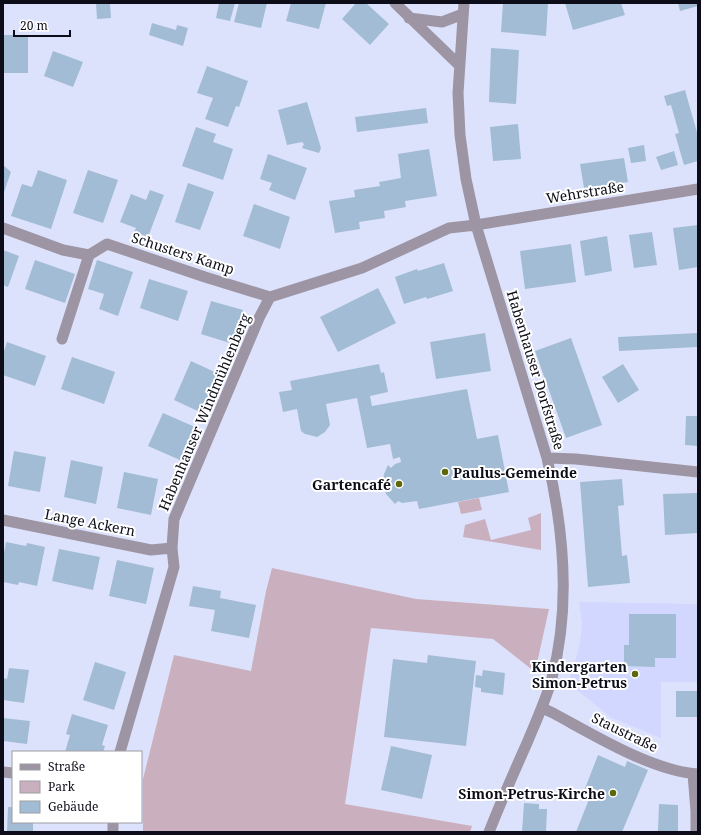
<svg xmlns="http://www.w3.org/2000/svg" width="701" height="835" font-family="'Noto Serif',serif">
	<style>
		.built { fill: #d1d7ff }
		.green { fill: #cab0bf }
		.building { fill: #a1bcd4 }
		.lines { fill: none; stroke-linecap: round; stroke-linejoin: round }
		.minor { stroke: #9d94a4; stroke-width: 11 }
		.poi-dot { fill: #5c6709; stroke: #fff; stroke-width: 1.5 }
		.labels { text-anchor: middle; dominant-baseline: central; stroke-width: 4; stroke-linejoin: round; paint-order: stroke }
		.street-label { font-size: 14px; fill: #0c0d18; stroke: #fff }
		.poi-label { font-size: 14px; font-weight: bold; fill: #0c0d18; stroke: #fff; text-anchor: end }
	</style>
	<rect width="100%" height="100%" fill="#dde2fc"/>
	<path class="built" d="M579,602L698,604V682H661V738L612,718L568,683L574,666L580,642L582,623Z"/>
	<path class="green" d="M479,498L482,510L461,514L458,502Z
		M541,513V550L463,537L465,525L485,519L491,540L531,530L528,518Z
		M272,568L416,599L549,609L535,672L493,639L371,628L345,804L472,826L470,832H143V779L174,655L251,671L266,591Z"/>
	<path class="building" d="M96,3H110L111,18L97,19Z
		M219,3H235L230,21L216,18Z
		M239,3H267L261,28L234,22Z
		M291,3H326L319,29L286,21Z
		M356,3H366L389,24L370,45L342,19Z
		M503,3H548L546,36L501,32Z
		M565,3H621L625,15L573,30Z
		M678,3H698V6L680,11Z
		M152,23L176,30L177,25L188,28L183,46L149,35Z
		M3,35H28V73H3Z
		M491,48L519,50L516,104L489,102Z
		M53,51L83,62L73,87L44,76Z
		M207,66L248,81L239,107L236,106L228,127L205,119L213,98L197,93Z
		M685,90L698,136V161L684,165L675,134L679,133L671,105L667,106L664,96Z
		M307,102L321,148L319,153L302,148L304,144L302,142L287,145L278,110Z
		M426,108L428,123L357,132L355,117Z
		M518,124L521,159L493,161L490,127Z
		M196,127L216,134L213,142L233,149L223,180L182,166Z
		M644,145L646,161L631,163L628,148Z
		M429,149L437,196L405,201L406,207L384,211L385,218L359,222L360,229L335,233L329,201L355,197L354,190L380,186L379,182L401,178L398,154Z
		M674,151L678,165L661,170L656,157Z
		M268,154L307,168L295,200L269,190L272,183L260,179Z
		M624,158L628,182L584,188L580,164Z
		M3,165L11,172L3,195Z
		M38,170L67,180L51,229L11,216L22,184L32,187Z
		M88,170L118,180L103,223L73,213Z
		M188,183L214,192L200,230L175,222Z
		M150,190L164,195L148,237L134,232L136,228L120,222L131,194L146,200Z
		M254,204L290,217L280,249L243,236Z
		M698,225V267L679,270L673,228Z
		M652,232L657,265L634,268L629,235Z
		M607,236L612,271L585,276L580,241Z
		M571,244L576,282L525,289L520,251Z
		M3,250L19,256L8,287L3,285Z
		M35,260L75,274L65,303L25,289Z
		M97,260L133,272L118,316L99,309L104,294L88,289Z
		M444,263L453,291L427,299L426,297L404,304L395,277L417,269L418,271Z
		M149,279L188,291L178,321L140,308Z
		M378,288L396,323L338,352L320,317Z
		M211,301L243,310L233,344L201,334Z
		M485,333L491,371L436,379L430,342Z
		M698,333V347L619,351L618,337Z
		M571,338L602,425L566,438L535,351Z
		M7,342L46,356L35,386L3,375V354Z
		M72,357L115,372L104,404L61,389Z
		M191,361L219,374L202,413L174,400Z
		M379,364L381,373L384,372L388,392L370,396L372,406L467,389L477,439L498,435L509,492L419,509L417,501L402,503L398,501L395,504L386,494L383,481L384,474L388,465L391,468L395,464L401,462L400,457L393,459L390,444L367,448L357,398L326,404L330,425L325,432L317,437L305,434L301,431L297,409L283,412L279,392L292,390L290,381Z
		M623,364L639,390L618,403L602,377Z
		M163,413L195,427L180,460L148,446Z
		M686,416H698V446L685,445Z
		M14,451L46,457L40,492L8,486Z
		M71,460L103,467L96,504L64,497Z
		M124,472L158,479L151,515L117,508Z
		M622,479L624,505L618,506L622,556L627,555L630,583L588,587L580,482Z
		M698,493V533L665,535L663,494Z
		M6,542L26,546L27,543L45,547L37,586L19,582L18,585L3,582V558Z
		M59,549L100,557L93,590L52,581Z
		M117,560L154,568L146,604L109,596Z
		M193,586L221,591L220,598L256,605L249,638L211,631L215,610L189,606Z
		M629,614H676V658H655V667L624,666V645H629Z
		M428,655L476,661L466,746L384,737L393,659L427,663Z
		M95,662L126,672L114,710L83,700Z
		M9,668L29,670L24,703L3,700V678L7,679Z
		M483,670L505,673L503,695L481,692V688L475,687L476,675L482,676Z
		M676,691H698V717H676Z
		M72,714L108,725L102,745L105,746L103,752H65L70,735L66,734Z
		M3,718L30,721L27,744L3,741Z
		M391,746L432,755L422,799L381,790Z
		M598,755L625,767L627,761L648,770L622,832H576L591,794L584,791Z
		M524,803L539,804V809H547L546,832H522Z
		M659,804L678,805V832L658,831Z
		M8,807H13V822H33V832H7Z"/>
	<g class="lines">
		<path class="minor" d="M395,3L459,65
			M464,3L458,93L460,135L466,179L476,225L547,458C564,530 571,606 552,678C546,700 536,721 527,743C514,772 501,802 489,832
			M409,18L442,22L463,14
			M3,228L63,250L89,255L107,244L205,277L270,297
			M62,339L89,255
			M547,458L576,459L698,472
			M3,520L151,550L172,548
			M542,708L553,713C594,735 652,771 698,774
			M120,752L174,567L172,548L174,519L259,318L270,297L362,268L449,228L476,225L698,189
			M3,772L13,773
			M693,774L696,811V832
			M113,832V822"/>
	</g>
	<g class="poi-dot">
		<circle cx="445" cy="472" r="4"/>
		<circle cx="399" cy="484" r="4"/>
		<circle cx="635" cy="674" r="4"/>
		<circle cx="613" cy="793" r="4"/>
	</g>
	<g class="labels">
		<g class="street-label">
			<text transform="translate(585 192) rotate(-9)">Wehrstraße</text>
			<text transform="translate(183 253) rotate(18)">Schusters Kamp</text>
			<text transform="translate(536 370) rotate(73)">Habenhauser Dorfstraße</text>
			<text transform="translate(204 412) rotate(-67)">Habenhauser Windmühlenberg</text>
			<text transform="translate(90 522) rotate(11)">Lange Ackern</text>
			<text transform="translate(625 732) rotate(26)">Staustraße</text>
		</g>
		<g class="poi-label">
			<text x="453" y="472" text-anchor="start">Paulus-Gemeinde</text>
			<text x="391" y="484">Gartencafé</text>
			<text x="627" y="666">Kindergarten<tspan x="627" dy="16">Simon-Petrus</tspan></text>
			<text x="605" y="793">Simon-Petrus-Kirche</text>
		</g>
	</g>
	<rect width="701" height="835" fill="none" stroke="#0c0d18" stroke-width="8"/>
	<rect x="12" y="751" width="130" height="72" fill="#ffffff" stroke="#9e9ea3"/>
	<rect x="20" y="764" width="20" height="6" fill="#9d94a4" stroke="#9e9ea3"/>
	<text x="48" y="771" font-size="12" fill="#0c0d18">Straße</text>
	<rect x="20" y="781" width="20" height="12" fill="#cab0bf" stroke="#9e9ea3"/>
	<text x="48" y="791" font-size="12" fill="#0c0d18">Park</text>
	<rect x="20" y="801" width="20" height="12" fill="#a1bcd4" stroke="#9e9ea3"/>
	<text x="48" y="811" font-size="12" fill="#0c0d18">Gebäude</text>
	<path d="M14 30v6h56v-6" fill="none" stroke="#0c0d18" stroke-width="2"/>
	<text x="20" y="30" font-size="12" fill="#0c0d18" stroke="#ffffff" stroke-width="3" paint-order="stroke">20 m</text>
</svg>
